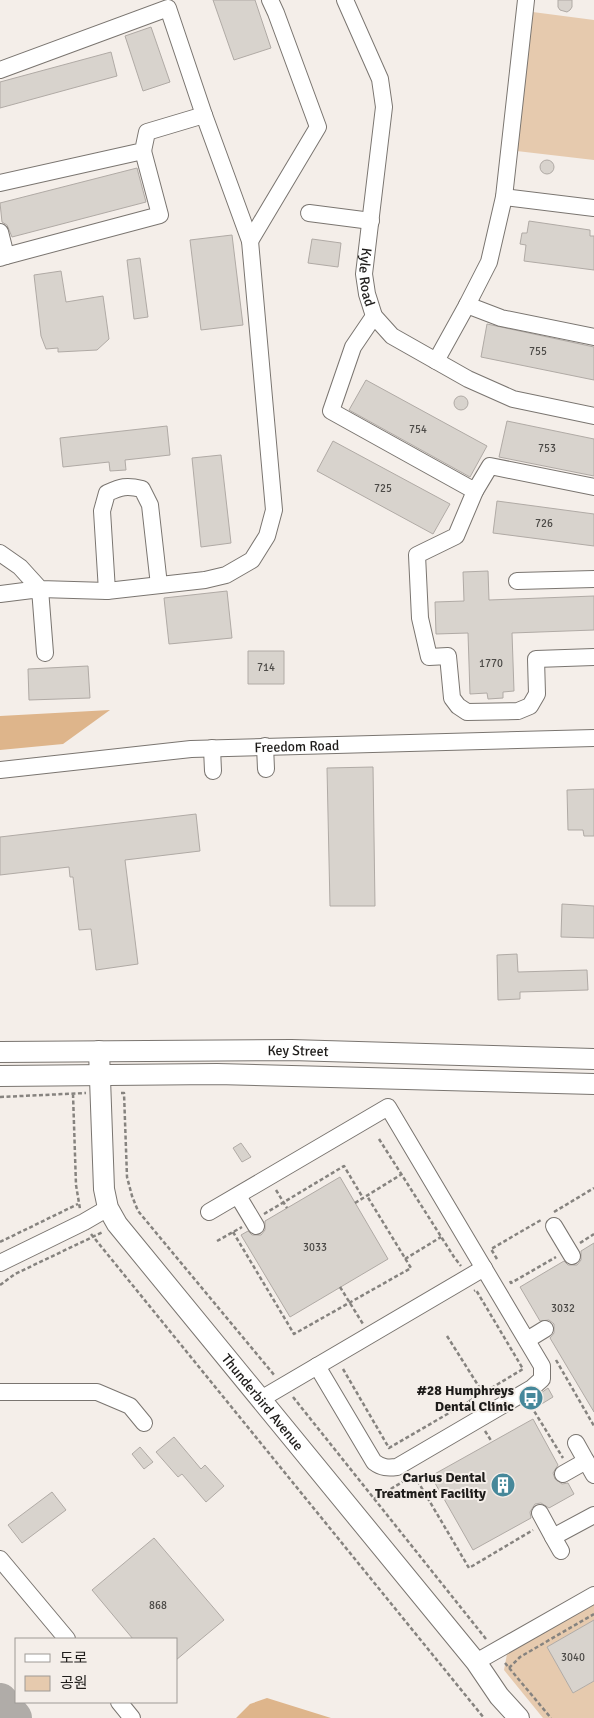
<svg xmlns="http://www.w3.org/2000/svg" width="594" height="1718" font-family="Signika,'Noto Sans KR',sans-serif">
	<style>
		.green { fill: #e6caae }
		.forest { fill: #deb58b }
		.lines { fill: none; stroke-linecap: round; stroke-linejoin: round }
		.taxiway { stroke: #b0aca8; stroke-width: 36 }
		.building { fill: #d8d3cd; stroke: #b0aaa5 }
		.minor-casing { stroke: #7a7570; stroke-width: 18 }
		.major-casing { stroke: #7a7570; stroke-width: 22 }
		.path { stroke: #86837f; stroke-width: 2.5; stroke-dasharray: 4 2.5; stroke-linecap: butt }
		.minor { stroke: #fff; stroke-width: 16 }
		.major { stroke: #fff; stroke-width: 20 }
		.labels { text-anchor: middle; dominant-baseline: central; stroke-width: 4; stroke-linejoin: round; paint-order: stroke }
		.number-label { font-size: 11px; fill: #4c4a47 }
		.street-label { font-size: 14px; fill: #1e1c1a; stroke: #f4eee9 }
		.poi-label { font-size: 14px; font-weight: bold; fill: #1e1c1a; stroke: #f4eee9; text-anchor: end }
	</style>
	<rect width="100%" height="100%" fill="#f4eee9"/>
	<path class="green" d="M525,11L594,20V160L508,150Z
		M594,1602V1620L547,1647L573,1693L594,1681V1718H543L504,1670L507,1654Z"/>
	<path class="forest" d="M110,710L63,744L0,750V716Z
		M267,1698L331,1718H236L250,1704Z"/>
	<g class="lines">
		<path class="taxiway" d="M0,1701L14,1718"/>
	</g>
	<path class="building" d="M213,0H255L271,48L234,60Z
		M558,0H572V7L570,10L567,12L560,10L558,7Z
		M151,27L170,82L143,91L125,36Z
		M111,52L117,76L0,108V82Z
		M540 167a7 7 0 1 1 14 0a7 7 0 1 1-14 0Z
		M137,168L146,202L12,237L7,225L2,222L0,203Z
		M529,221L590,230V236H594V270L524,261L526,245L520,244L522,233H527Z
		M232,235L243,325L201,330L190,240Z
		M312,239L341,243L338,267L308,263Z
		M140,258L148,317L134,319L127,260Z
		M61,271L66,302L103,296L109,339L97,350L58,352V348L46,349L41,336L34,275Z
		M487,324L594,347V380L481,357Z
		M366,380L487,446L470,477L349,410Z
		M454 403a7 7 0 1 1 14 0a7 7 0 1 1-14 0Z
		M507,421L594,439V476L499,457Z
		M167,426L170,455L125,460L126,470L110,471L109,462L63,467L60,438Z
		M333,441L450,504L433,534L317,471Z
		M221,455L231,543L201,547L192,458Z
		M497,501L594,514V546L493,533Z
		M488,571L489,600L594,596V630L512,633L514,691L503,692V698L488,699L487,693L470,694L468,633L436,634L435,602L464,601L463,572Z
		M227,591L232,638L169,644L164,598Z
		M248,651H284V684H248Z
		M88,666L90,698L29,700L28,669Z
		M373,767L375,906H330L327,768Z
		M594,789V836H584L583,830H568L567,790Z
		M196,814L200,851L125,860L138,964L96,970L91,929L79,930L73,877H70L69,867L0,875V837Z
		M562,904L594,906V938L561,937Z
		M517,954L518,972L587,970L588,990L520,992V999L498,1000L497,955Z
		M241,1143L251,1157L242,1162L233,1148Z
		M340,1177L388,1259L290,1317L241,1235L248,1231L252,1235H261L265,1230V1221Z
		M594,1243V1412L550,1338L554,1333V1324L549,1320L540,1321L520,1287L564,1261L568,1265H577L581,1260V1251Z
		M548,1388L553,1397L535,1408L530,1401Z
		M533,1419L558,1465L553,1473L555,1479L562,1484L568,1483L574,1494L549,1508L541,1503L535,1504L530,1512L531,1518L473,1550L431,1476Z
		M174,1437L201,1469L205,1465L224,1486L206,1502L182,1474L178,1477L156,1452Z
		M140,1447L153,1462L144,1469L132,1454Z
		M52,1492L66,1510L22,1543L8,1525Z
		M154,1538L224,1620L176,1660V1639H133L92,1590Z
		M594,1620V1681L573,1693L547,1647Z"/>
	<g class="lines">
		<defs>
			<g id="minor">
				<path id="s1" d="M345,0L380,79L384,107L364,274L367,294L374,316L392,336L468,379L513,399L594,416"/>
				<path d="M0,70L168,8L204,115L250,241L274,510L267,536L252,560L226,575L205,580L107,591L40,589L20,567L0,553"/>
				<path d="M0,183L143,151L147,132L204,115"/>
				<path d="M504,197L594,208"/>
				<path d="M309,213L371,221"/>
				<path d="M0,232L6,256L0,258"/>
				<path d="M250,241L318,127L276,13L270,0"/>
				<path d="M6,256L160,215L143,151"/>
				<path d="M467,305L501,318L594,337"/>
				<path d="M374,316L353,347L331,411L475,491L490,466L594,487"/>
				<path d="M436,361L467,305L489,262L504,197L526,0"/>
				<path d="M475,491L456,536L417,555L420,618L429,657L448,656L452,698L458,706L467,712L518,711L530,706L537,694L536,659L594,657"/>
				<path d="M517,581L594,579"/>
				<path d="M107,591L102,511L107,493C121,487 126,485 142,489L150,505L159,585"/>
				<path d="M0,594L40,589L45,653"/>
				<path d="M265,746L266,769"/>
				<path d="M212,748L213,771"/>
				<path id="s2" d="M0,770L191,749L594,738"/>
				<path d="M238,1196L256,1226"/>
				<path d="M209,1212L388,1107L542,1366V1379L532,1388L397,1467C388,1468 382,1468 374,1462L317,1366"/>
				<path d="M554,1226L572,1256"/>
				<path d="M0,1263L84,1222L108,1208"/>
				<path d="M527,1340L545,1329"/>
				<path d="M0,1392H97L130,1406L144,1423"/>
				<path d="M261,1399L484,1268"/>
				<path d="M576,1443L594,1475"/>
				<path d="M563,1474L586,1461"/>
				<path d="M540,1513L553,1537"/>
				<path d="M561,1551L553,1537L594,1515"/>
				<path d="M0,1559L67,1639"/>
				<path d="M476,1662L594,1595"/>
				<path d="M119,1702L132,1718"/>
			</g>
			<g id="major">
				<path id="s3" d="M99,1051L104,1189L108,1208L117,1224L476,1662L499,1696L519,1718"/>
				<path id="s4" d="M0,1052L291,1050L594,1059"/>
				<path d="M0,1076L217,1074L594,1084"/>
			</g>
		</defs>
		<use href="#minor" class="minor-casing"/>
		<use href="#major" class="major-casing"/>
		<path class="path" d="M121,1093H124L127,1177L132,1196L138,1211L275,1376
			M73,1094L76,1185L80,1209
			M0,1097L86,1093
			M379,1139L454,1257L461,1266
			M276,1190L287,1208
			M355,1203L402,1174
			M554,1212L594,1188
			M264,1214L344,1166L363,1198
			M233,1232L294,1334L411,1268L367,1196
			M91,1234L484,1718
			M217,1241L242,1227
			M0,1242L78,1204
			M580,1243L594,1234
			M405,1259L441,1237
			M497,1259L491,1249L541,1220
			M510,1281L511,1283L556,1257
			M0,1285L15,1274L103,1232
			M340,1287L363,1324
			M447,1336L483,1393
			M556,1360L594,1426
			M343,1369L389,1448L468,1402
			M293,1397L486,1639
			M531,1406L563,1458
			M470,1407L468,1402L523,1369L476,1290L474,1291
			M485,1431L492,1442
			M414,1475L469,1568L533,1530
			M374,1499L404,1481
			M505,1663L551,1718
			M509,1668L520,1657L594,1614"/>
		<use href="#minor" class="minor"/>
		<use href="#major" class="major"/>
	</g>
	<defs>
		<symbol id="bus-disc" viewBox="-11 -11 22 22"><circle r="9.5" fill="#46889a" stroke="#f4eee9"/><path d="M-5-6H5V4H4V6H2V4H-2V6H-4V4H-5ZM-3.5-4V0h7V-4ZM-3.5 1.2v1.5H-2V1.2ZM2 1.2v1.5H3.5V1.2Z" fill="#fff"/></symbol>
		<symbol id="building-disc" viewBox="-11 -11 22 22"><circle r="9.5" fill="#46889a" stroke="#f4eee9"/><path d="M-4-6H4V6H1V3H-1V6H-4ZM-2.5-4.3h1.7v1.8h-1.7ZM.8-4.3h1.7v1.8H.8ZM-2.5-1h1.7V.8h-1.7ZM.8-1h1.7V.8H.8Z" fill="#fff"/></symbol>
	</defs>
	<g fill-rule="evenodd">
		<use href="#bus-disc" x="517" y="1384" width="28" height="28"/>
		<use href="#building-disc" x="489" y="1471" width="28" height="28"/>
	</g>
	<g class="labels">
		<g class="number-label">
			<text x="538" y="351">755</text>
			<text x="418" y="429">754</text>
			<text x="547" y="448">753</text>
			<text x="383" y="488">725</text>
			<text x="544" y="523">726</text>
			<text x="491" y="663">1770</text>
			<text x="266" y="667">714</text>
			<text x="315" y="1247">3033</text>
			<text x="563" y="1308">3032</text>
			<text x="158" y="1605">868</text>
			<text x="573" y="1657">3040</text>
		</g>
		<g class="street-label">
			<text stroke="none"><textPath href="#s1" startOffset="286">Kyle Road</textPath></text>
			<text stroke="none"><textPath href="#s2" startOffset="298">Freedom Road</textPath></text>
			<text stroke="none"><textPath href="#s4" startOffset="298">Key Street</textPath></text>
			<text stroke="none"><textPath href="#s3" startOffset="406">Thunderbird Avenue</textPath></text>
		</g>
		<g class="poi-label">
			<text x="514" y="1390">#28 Humphreys<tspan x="514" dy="16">Dental Clinic</tspan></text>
			<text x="486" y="1477">Carius Dental<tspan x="486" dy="16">Treatment Facility</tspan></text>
		</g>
	</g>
	<rect x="15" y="1638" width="162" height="65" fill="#f4eee9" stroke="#9e9a96"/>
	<rect x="25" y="1654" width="25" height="8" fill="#ffffff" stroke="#9e9a96"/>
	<text x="60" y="1663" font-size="15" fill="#1e1c1a">도로</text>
	<rect x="25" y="1676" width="25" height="15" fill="#e6caae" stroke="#9e9a96"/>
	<text x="60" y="1688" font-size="15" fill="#1e1c1a">공원</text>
</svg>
